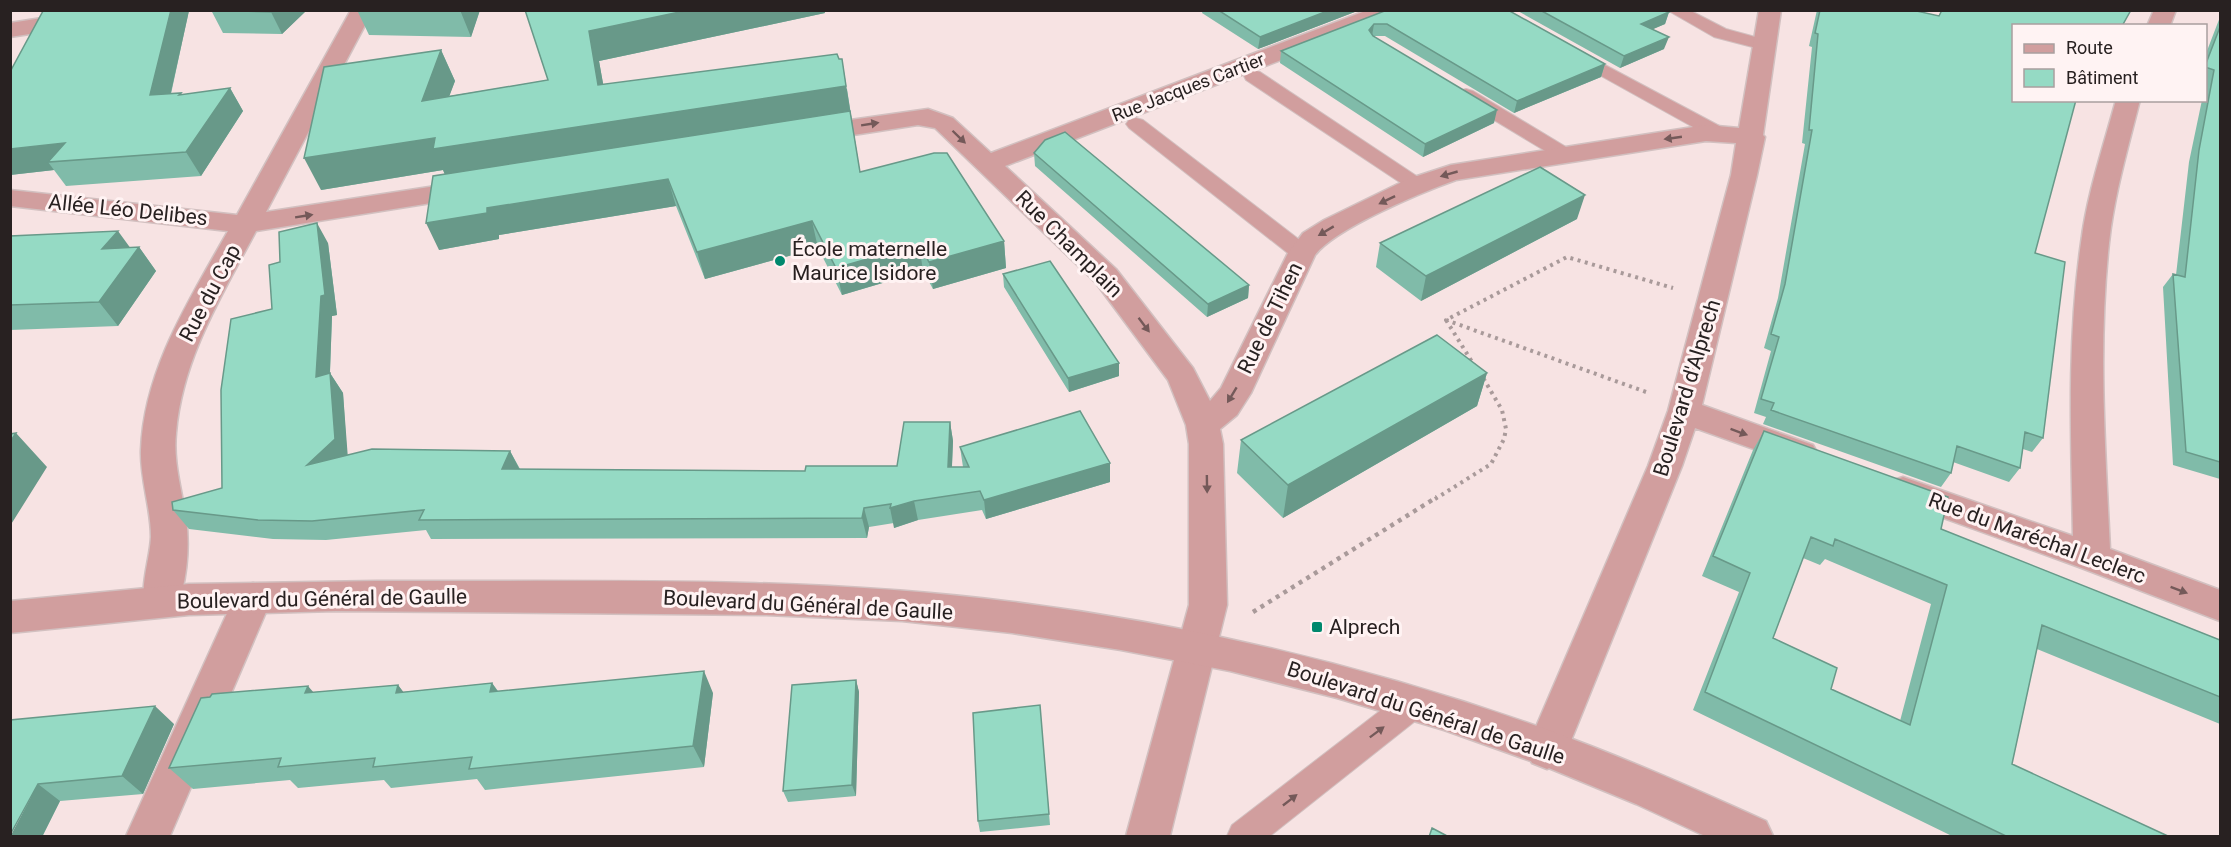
<svg xmlns="http://www.w3.org/2000/svg" width="2231" height="847" font-family="Roboto,sans-serif">
	<style>
		.lines { fill: none; stroke-linecap: round; stroke-linejoin: round }
		.service-casing { stroke: #d2c0c0; stroke-width: 2 }
		.minor-casing { stroke: #d2c0c0; stroke-width: 3 }
		.tertiary-casing { stroke: #d2c0c0; stroke-width: 3 }
		.path-far1 { stroke: #a99a9a; stroke-width: 4; stroke-dasharray: 3 4.5; stroke-linecap: butt }
		.path { stroke: #a99a9a; stroke-width: 4.5; stroke-dasharray: 4 5; stroke-linecap: butt }
		.service { fill: #d19e9e; fill-rule: evenodd }
		.minor { fill: #d19e9e; fill-rule: evenodd }
		.tertiary { fill: #d19e9e; fill-rule: evenodd }
		.wall { fill: #80bba9; fill-rule: evenodd }
		.shaded-wall { fill: #689989 }
		.building { fill: #95dac4; stroke: #689989; stroke-width: 1.5; fill-rule: evenodd }
		.oneway { fill: #745959 }
		.poi-dot { fill: #00886d; stroke: #fff3f3; stroke-width: 2 }
		.labels { text-anchor: middle; dominant-baseline: central; stroke-width: 6; stroke-linejoin: round; paint-order: stroke }
		.far-street-label { font-size: 18px; fill: #282121; stroke: #fff3f3 }
		.street-label { font-size: 21px; fill: #282121; stroke: #fff3f3 }
		.poi-label { font-size: 21px; fill: #282121; stroke: #fff3f3; text-anchor: start }
	</style>
	<rect width="100%" height="100%" fill="#f7e3e3"/>
	<g class="lines">
		<defs>
			<path id="service" d="M1667,10H1689L1726,29L1770,41L1773,45L1770,49L1764,50L1714,37Z
				M1573,48L1725,129L1728,133L1725,137H1711L1567,57L1564,53L1567,49Z
				M1253,70L1260,72L1424,181L1427,185L1424,189L1417,191L1410,189L1246,80L1244,76L1246,72Z
				M1466,89L1473,91L1571,150L1574,154L1571,158H1557L1459,99L1457,95L1459,91Z
				M1136,118L1143,120L1310,248L1313,253L1310,258L1302,260L1294,258L1129,128L1126,124L1129,120Z
				M1413,690L1424,694L1429,704L1424,714L1270,836H1227L1232,825L1402,694Z"/>
			<path id="minor" d="M93,10H152L149,15L141,17L10,37V23Z
				M351,10H373L266,212L475,180L485,182L488,188L485,194L475,196L256,231C222,295 182,359 176,433C173,463 182,490 186,519C190,547 187,587 174,613L161,617L148,613C137,592 150,561 151,537C151,508 140,479 141,450C144,369 190,299 228,231L10,206V190L237,215Z
				M1368,10H1401L1398,15L1005,166L1116,269L1193,368L1210,401L1221,388L1288,253L1303,233L1324,220L1408,179L1451,165L1706,125L1739,128L1759,10H1781L1763,135L1765,137L1757,175L1702,405L1813,445L1818,454L1813,463L1801,466L1695,428L1682,466L1562,763L1547,769L1532,763L1526,750L1648,466L1668,411L1731,175L1736,143L1706,141L1456,180C1422,192 1336,228 1315,255L1251,393L1237,415L1220,429L1223,444L1227,605L1170,836H1126L1189,605V444L1186,425L1168,380L1096,283L935,128L918,125L808,142L799,139L795,134L799,129L808,126L928,109L953,118L991,153Z
				M2154,10H2176L2170,26H2147Z
				M2116,100H2140C2128,148 2114,195 2109,243C2098,345 2105,447 2110,549L2220,590V621L2079,567L1891,499L1886,490L1891,481L1903,477L2073,536C2071,438 2067,340 2081,243C2087,194 2103,148 2116,100Z
				M253,583L266,587L272,598L170,836H126L234,598L240,587Z"/>
			<path id="tertiary" d="M376,581C588,582 802,575 1013,602C1196,625 1375,668 1548,730C1623,757 1695,789 1766,821L1773,836H1705L1636,804L1539,764L1444,730L1337,698L1230,671L1121,650L1012,633L902,621L766,615L336,611L189,615L10,633V601L189,584Z"/>
		</defs>
		<use href="#service" class="service-casing"/>
		<use href="#minor" class="minor-casing"/>
		<use href="#tertiary" class="tertiary-casing"/>
		<path class="path-far1" d="M1446,320L1474,365
			M1646,392L1446,320L1567,257L1673,288
			M1435,499L1491,464L1504,439L1506,429L1502,410L1482,376"/>
		<path class="path" d="M1253,612L1437,497"/>
		<use href="#service" class="service"/>
		<use href="#minor" class="minor"/>
		<use href="#tertiary" class="tertiary"/>
	</g>
	<path class="wall" d="M54,10H189L171,94L181,93L183,95L230,88L243,111L201,176L66,186L54,170L10,175Z
		M211,10H307L282,34L223,33Z
		M357,10H480L471,37L369,35Z
		M525,10H824L825,13L599,61L603,84L847,89L860,172L1004,241L1006,268L933,289L923,271L842,295L818,248L705,279L676,206L499,235V239L439,250L445,175L443,170L321,190L441,50L455,81L449,96L548,80Z
		M1203,10H1360L1258,49L1202,13Z
		M1387,10L1605,64L1601,77L1514,113L1385,36H1373L1494,123L1423,157L1280,63L1281,51Z
		M1516,10H1666L1669,12L1665,24L1653,29L1664,49L1620,68Z
		M1817,10H1912L1939,16L2122,26H2013L2035,253L2043,438L2032,452L2023,449L2020,468L2009,482L1953,462L1951,473L1941,487L1763,424L1766,417L1754,413L1771,351L1764,348L1778,298L1805,144L1802,143L1812,47L1809,46Z
		M2220,17V479L2173,465L2163,287L2173,274L2176,275L2189,162L2202,100H2205V56Z
		M1034,153L1249,285L1248,298L1207,317L1035,166Z
		M1577,219L1421,301L1376,267L1380,243Z
		M10,236L130,247H139L156,271L118,326L10,330Z
		M328,243L337,315L332,316L330,373L343,393L347,455L510,451L520,469L805,471L897,466L950,422L953,441L952,467H963L960,447L1110,463V482L986,519L982,510L918,520L894,528V523L869,527L867,538L431,539L426,530L326,540L273,539L189,529L173,510L222,488L272,309L280,262Z
		M1003,274L1119,363V376L1069,392L1004,287Z
		M1487,373L1477,406L1283,518L1237,473L1241,440Z
		M1764,431L1941,529L2220,640V724L2037,649L2012,764L2170,837H1954L1693,710L1739,592L1702,576L1753,450ZM1803,558L1820,565L1825,559L1931,604L1900,721L1831,689L1773,638Z
		M856,680L859,692L856,796L788,802L783,791Z
		M492,683L498,691L713,693L704,767L485,790L477,779L391,788L384,780L298,788L290,780L193,789L169,768L314,692L398,685L403,692Z
		M1040,705L1050,825L980,832L978,821Z
		M10,720L174,724L143,794L60,801L42,837Z"/>
	<path class="shaded-wall" d="M171,10L189,11L165,119L150,95Z
		M272,10H307L282,34L271,12Z
		M460,10H480L471,37Z
		M689,10H824L825,13L599,61L609,116L598,85L589,31Z
		M1330,10H1360L1258,49L1260,37Z
		M1669,12L1665,24L1637,36L1641,24Z
		M1374,24L1372,36L1369,30Z
		M1669,37L1664,49L1620,68L1624,56Z
		M441,50L455,81L436,132L422,101Z
		M842,59L860,172L448,181L443,170L321,190L304,158L435,138Z
		M1605,64L1601,77L1514,113L1517,101Z
		M230,88L243,111L201,176L186,152Z
		M1497,110L1494,123L1423,157L1425,144Z
		M65,143L48,162L54,170L10,175V149Z
		M668,179L676,206L499,235V239L439,250L426,223L487,208Z
		M1585,195L1577,219L1421,301L1426,276Z
		M812,221L818,248L705,279L697,252Z
		M317,223L328,243L337,315L332,316L329,396L316,377Z
		M118,231L134,253L139,247L156,271L118,326L99,302L102,249Z
		M1004,241L1006,268L933,289L929,262Z
		M919,244L923,271L842,295L836,268Z
		M1249,285L1248,298L1207,317L1208,304Z
		M1119,363V376L1069,392L1068,378Z
		M330,373L343,393L348,459L307,465Z
		M1487,373L1477,406L1283,518L1288,485Z
		M950,422L953,441L951,486L948,467Z
		M16,433L47,467L10,526V442Z
		M510,451L520,470L502,469Z
		M1110,463V482L986,519L984,500Z
		M914,501L918,520L894,528L890,508Z
		M864,508L869,527L867,538L862,518Z
		M704,671L713,693L704,767L693,746Z
		M856,680L859,692L856,796L852,785Z
		M492,683L507,705L490,692Z
		M398,685L415,707L396,693Z
		M308,686L327,708L305,693Z
		M155,706L174,724L143,794L122,776Z
		M38,784L60,801L42,837H10Z"/>
	<path class="building" d="M54,10H171L150,95L181,93L179,95L230,88L186,152L48,162L65,143L10,149V72L43,11Z
		M211,10H272L271,12Z
		M525,10H689L589,31L598,85L837,54L839,59H842L846,86L433,149L435,138L304,158L324,67L441,50L422,101L548,80Z
		M1218,10H1330L1260,37Z
		M1387,10H1508L1605,64L1517,101L1387,24H1374L1369,30L1373,36L1497,110L1425,144L1281,51Z
		M1540,10H1666L1669,12L1641,24L1669,37L1624,56Z
		M1820,10H1912L1939,16L1942,10H2131L2122,26L2099,25L2098,26H2013V100H2076L2035,253L2065,262L2043,438L2025,432L2020,468L1957,446L1951,473L1771,410L1774,403L1761,399L1779,337L1771,334L1785,284L1812,130H1809L1818,34L1815,33Z
		M2220,27V462L2186,452L2173,274L2185,277L2199,150L2214,70L2205,67V66Z
		M850,111L860,172L934,153H947L1004,241L929,262L919,244L836,268L812,221L697,252L668,179L487,208V213L426,223L433,176Z
		M1065,132L1249,285L1208,304L1034,153L1045,140Z
		M1540,167L1585,195L1426,276L1380,243Z
		M317,223L325,295L321,296L316,377L330,373L335,439L307,465L372,449L510,451L502,469L805,471L806,466H897L904,422H950L948,467H969L960,447L1080,411L1110,463L984,500L980,491L914,501L890,508L891,504L864,508L862,518L419,520L424,510L312,521L258,520L173,510L172,502L222,488L221,390L231,319L272,309L269,265L280,262L279,232Z
		M118,231L102,249L139,247L99,302L10,305V236Z
		M1050,261L1119,363L1068,378L1003,274Z
		M1437,335L1487,373L1288,485L1241,440Z
		M1764,431L1948,497L1941,529L2220,640V697L2042,625L2012,764L2170,837H2008L1705,692L1750,573L1713,556ZM1811,537L1833,546L1835,539L1947,585L1910,725L1831,689L1837,668L1773,638Z
		M16,433L10,442V434Z
		M704,671L693,746L469,769L472,757L373,767L375,758L278,767L281,758L169,768L201,698L210,697L212,694L308,686L305,693L398,685L396,693L492,683L490,692Z
		M856,680L852,785L783,791L792,685Z
		M1040,705L1049,814L978,821L973,713Z
		M155,706L122,776L38,784L10,835V720Z
		M1432,828L1449,837H1429Z"/>
	<defs><path id="oneway-solid" d="M-6-.8H1V-3.2L6.5 0L1 3.2V.8H-6Z" transform="scale(1.5)"/></defs>
	<g class="oneway">
		<use href="#oneway-solid" transform="translate(870 124) rotate(-9)"/>
		<use href="#oneway-solid" transform="translate(959 137) rotate(44)"/>
		<use href="#oneway-solid" transform="translate(1673 138) rotate(172)"/>
		<use href="#oneway-solid" transform="translate(1449 174) rotate(164)"/>
		<use href="#oneway-solid" transform="translate(1387 200) rotate(154)"/>
		<use href="#oneway-solid" transform="translate(304 216) rotate(-9)"/>
		<use href="#oneway-solid" transform="translate(1326 231) rotate(149)"/>
		<use href="#oneway-solid" transform="translate(1144 325) rotate(53)"/>
		<use href="#oneway-solid" transform="translate(1232 395) rotate(121)"/>
		<use href="#oneway-solid" transform="translate(1739 432) rotate(20)"/>
		<use href="#oneway-solid" transform="translate(1207 484) rotate(89)"/>
		<use href="#oneway-solid" transform="translate(2179 590) rotate(21)"/>
		<use href="#oneway-solid" transform="translate(1377 732) rotate(-37)"/>
		<use href="#oneway-solid" transform="translate(1290 800) rotate(-38)"/>
	</g>
	<g class="poi-dot">
		<circle cx="780" cy="261" r="6"/>
		<rect x="1311" y="621" width="12" height="12" rx="3"/>
	</g>
	<g class="labels">
		<g class="far-street-label">
			<text transform="translate(1188 87) rotate(-21)">Rue Jacques Cartier</text>
		</g>
		<g class="street-label">
			<text transform="translate(128 210) rotate(6)">Allée Léo Delibes</text>
			<text transform="translate(1069 244) rotate(45)">Rue Champlain</text>
			<text transform="translate(210 293) rotate(-62)">Rue du Cap</text>
			<text transform="translate(1270 318) rotate(-64)">Rue de Tihen</text>
			<text transform="translate(1687 388) rotate(-73)">Boulevard d'Alprech</text>
			<text transform="translate(2037 538) rotate(20)">Rue du Maréchal Leclerc</text>
			<text transform="translate(322 599) rotate(-1)">Boulevard du Général de Gaulle</text>
			<text transform="translate(808 605) rotate(3)">Boulevard du Général de Gaulle</text>
			<text transform="translate(1426 713) rotate(18)">Boulevard du Général de Gaulle</text>
		</g>
		<g class="poi-label">
			<text x="792" y="249">École maternelle<tspan x="792" dy="24">Maurice Isidore</tspan></text>
			<text x="1329" y="627">Alprech</text>
		</g>
	</g>
	<rect width="2231" height="847" fill="none" stroke="#282121" stroke-width="24"/>
	<rect x="2012" y="24" width="195" height="78" fill="#fff3f3" stroke="#a99f9f" stroke-width="1.5"/>
	<rect x="2024" y="44" width="30" height="9" fill="#d19e9e" stroke="#a99f9f" stroke-width="1.5"/>
	<text x="2066" y="54" font-size="18" fill="#282121">Route</text>
	<rect x="2024" y="69" width="30" height="18" fill="#95dac4" stroke="#a99f9f" stroke-width="1.5"/>
	<text x="2066" y="84" font-size="18" fill="#282121">Bâtiment</text>
</svg>
